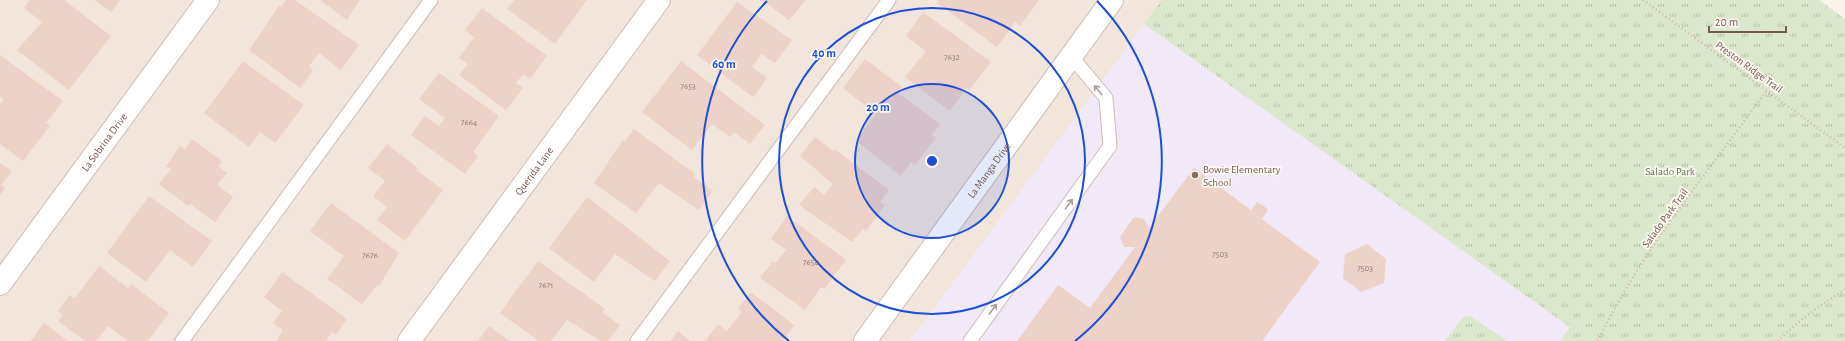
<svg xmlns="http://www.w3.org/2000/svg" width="1845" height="341" font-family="'Alegreya Sans',sans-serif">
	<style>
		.residential { fill: #f2e5dc }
		.education { fill: #f1e9f8 }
		.park { fill: url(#park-tufts) }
		.building { fill: #edd2c8 }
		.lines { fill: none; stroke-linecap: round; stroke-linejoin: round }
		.service-casing { stroke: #ccbcb4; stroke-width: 15 }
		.minor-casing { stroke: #ccbcb4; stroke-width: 24 }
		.tertiary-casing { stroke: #ccbcb4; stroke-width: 24 }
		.path { stroke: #d2b5ab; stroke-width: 2.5; stroke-dasharray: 1 3; stroke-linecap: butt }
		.service { stroke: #fff; stroke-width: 13 }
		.minor { stroke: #fff; stroke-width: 22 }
		.tertiary { stroke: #fff; stroke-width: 22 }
		.oneway { stroke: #ac9c97 }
		.ring { fill: none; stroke: #1d4ed8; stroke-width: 2 }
		.education-dot { fill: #8d6e63; stroke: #fdf8f4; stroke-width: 1.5 }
		.labels { text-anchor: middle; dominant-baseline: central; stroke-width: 3.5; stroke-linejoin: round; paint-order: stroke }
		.number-label { font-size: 9px; fill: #927870 }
		.street-label { font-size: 11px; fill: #745a52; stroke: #fdf8f4 }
		.education-label { font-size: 11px; fill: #785e54; stroke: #fdf8f4; text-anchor: start }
		.park-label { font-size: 11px; fill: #5e784c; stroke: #fdf8f4 }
		.centre { fill: #1d4ed8; stroke: #fdf8f4; stroke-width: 2 }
		.ring-label { font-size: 12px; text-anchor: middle; font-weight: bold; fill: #1d4ed8; stroke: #fdf8f4; stroke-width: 3.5; stroke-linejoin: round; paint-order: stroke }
	</style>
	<defs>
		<pattern id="park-tufts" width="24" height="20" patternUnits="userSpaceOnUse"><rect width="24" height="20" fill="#dbe8cd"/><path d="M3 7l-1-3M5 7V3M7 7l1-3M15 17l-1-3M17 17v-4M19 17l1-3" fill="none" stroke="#b6bfa9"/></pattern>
	</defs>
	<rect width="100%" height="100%" fill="#fbf4ed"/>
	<path class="residential" d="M0,0H1612L1845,341H0Z"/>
	<path class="education" d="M1144,24L1570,327L1560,341H910Z"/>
	<path class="park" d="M1162,0H1819L1845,19V341H1560L1570,327L1144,24Z
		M1470,316L1507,341H1445L1463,317Z"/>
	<path class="building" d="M30,0H64L111,36L69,90L17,50L42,22L24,8Z
		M95,0H120L111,12Z
		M286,0H295L359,45L341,70L319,53L309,66L313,70L300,88L249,50L279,6L281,7Z
		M320,0H360L347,20Z
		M514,0H587L555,44L507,9Z
		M762,0H806L789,20Z
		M939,0H1039L1020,26L1015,22L997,47L937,3Z
		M737,2L792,40L775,63L762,54L752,67L767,78L753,97L697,55Z
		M482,8L547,56L530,79L523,74L516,83L523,88L506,110L459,75L468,64L459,58L474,37L465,30Z
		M923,12L991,62L969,90L967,88L950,111L905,77L926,51L906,36Z
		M0,55L63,101L46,123L50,126L23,161L0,144V104L4,100L0,97Z
		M865,59L902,87L898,93L940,124L932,135L936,138L915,165L911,162L901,176L856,141L876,114L843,88Z
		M243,61L304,105L275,143L260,132L249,147L204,113Z
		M681,61L765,125L750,144L734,132L730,137L712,124L692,150L642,112Z
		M439,73L499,116L473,152L478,156L465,174L411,135L425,116L439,126L445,118L419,99Z
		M634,129L695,174L694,177L713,191L699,210L659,183L636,213L594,183L623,140L625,141Z
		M815,137L833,151L834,149L889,190L880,202L885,205L866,231L863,229L852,242L799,205L814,187L824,195L833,184L800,156Z
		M192,139L222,161L218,166L227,173L217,185L233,197L215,222L190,204L188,206L159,184L171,169L166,166L180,146L185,149Z
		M387,144L418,168L416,170L443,190L405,241L377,220L387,207L373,196L385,181L368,168Z
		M0,163L12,171L1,185L5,188L0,195Z
		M1194,168L1251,210L1257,202L1264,206L1268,210L1262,219L1320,262L1262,341H1017L1058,285L1090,308L1135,247H1124L1120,237L1134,217L1144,219L1149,228Z
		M149,196L212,241L193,267L170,250L146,282L107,253Z
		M587,197L670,261L655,281L615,254L594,282L549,248Z
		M331,203L399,253L379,286L377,285L362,304L327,279L344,256L310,231Z
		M787,216L846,260L824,289L821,287L805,310L760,278L773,261L776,263L786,250L771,239Z
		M1367,244L1386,259L1384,283L1361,292L1343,278L1345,254Z
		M538,261L605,309L602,312L620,325L608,341H601L567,320L551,341H539L500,313Z
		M99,266L128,288L131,284L169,313L148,341H128L108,326L96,341H85L58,321L63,315L58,311L70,295L75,298Z
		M282,272L347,319L336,335L332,332L326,341H276L283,330L273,323L282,311L264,297Z
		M751,292L794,325L783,341H705L718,324L727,331L742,312L738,309Z
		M44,323L68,341H31Z
		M489,326L509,341H478Z
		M678,331L690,341H670Z"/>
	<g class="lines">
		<defs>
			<path id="service" d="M182,341L431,0
				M637,341L889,0
				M970,341L1110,146L1106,98L1071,56"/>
			<g id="minor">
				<path id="s1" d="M0,284L208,0"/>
				<path id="s2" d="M409,341L659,0"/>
			</g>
			<g id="tertiary">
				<path id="s3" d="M865,341L1112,0"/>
			</g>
		</defs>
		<use href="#service" class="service-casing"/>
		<use href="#minor" class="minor-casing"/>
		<use href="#tertiary" class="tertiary-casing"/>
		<path class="path" d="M1643,0L1845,148
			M1598,341C1641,251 1709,171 1767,90
			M1778,341C1798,321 1821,304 1845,290"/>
		<use href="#service" class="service"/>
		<use href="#minor" class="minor"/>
		<use href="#tertiary" class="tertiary"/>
	</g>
	<defs><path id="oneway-shaft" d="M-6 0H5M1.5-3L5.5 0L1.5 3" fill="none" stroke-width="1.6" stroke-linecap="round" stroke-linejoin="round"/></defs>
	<g class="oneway">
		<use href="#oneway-shaft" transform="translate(1098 90) rotate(-129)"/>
		<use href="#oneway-shaft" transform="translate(1069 204) rotate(-54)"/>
		<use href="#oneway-shaft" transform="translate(993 309) rotate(-54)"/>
	</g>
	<circle cx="932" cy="161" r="77" fill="#1d4ed8" fill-opacity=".12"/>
	<g class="ring">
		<circle cx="932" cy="161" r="77"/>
		<circle cx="932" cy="161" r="153"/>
		<path d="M789 341A230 230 0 0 1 767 1M1097 1A230 230 0 0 1 1075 341"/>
	</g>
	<circle class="education-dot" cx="1195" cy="175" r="4"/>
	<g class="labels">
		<g class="number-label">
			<text x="952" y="57">7632</text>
			<text x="688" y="86">7653</text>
			<text x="469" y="122">7664</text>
			<text x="1220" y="254">7503</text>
			<text x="370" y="255">7676</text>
			<text x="811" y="262">7650</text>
			<text x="1365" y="268">7503</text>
			<text x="546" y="285">7671</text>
		</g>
		<g class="street-label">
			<text transform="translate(1749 67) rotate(36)">Preston Ridge Trail</text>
			<text stroke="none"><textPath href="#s1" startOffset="176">La Sobrina Drive</textPath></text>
			<text stroke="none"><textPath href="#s2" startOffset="211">Querida Lane</textPath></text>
			<text stroke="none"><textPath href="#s3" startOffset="211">La Manga Drive</textPath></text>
			<text transform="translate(1665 218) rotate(-54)">Salado Park Trail</text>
		</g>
		<g class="education-label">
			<text x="1203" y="169">Bowie Elementary<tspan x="1203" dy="13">School</tspan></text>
		</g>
		<g class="park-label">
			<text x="1670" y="171">Salado Park</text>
		</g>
	</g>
	<circle cx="932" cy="161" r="6" class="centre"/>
	<g class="ring-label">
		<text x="824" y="57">40 m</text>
		<text x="724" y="68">60 m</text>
		<text x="878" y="111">20 m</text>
	</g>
	<path d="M1709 26v6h77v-6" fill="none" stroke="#745a52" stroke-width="2"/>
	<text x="1715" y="26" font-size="12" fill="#745a52" stroke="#fdf8f4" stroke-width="3" paint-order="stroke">20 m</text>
</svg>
